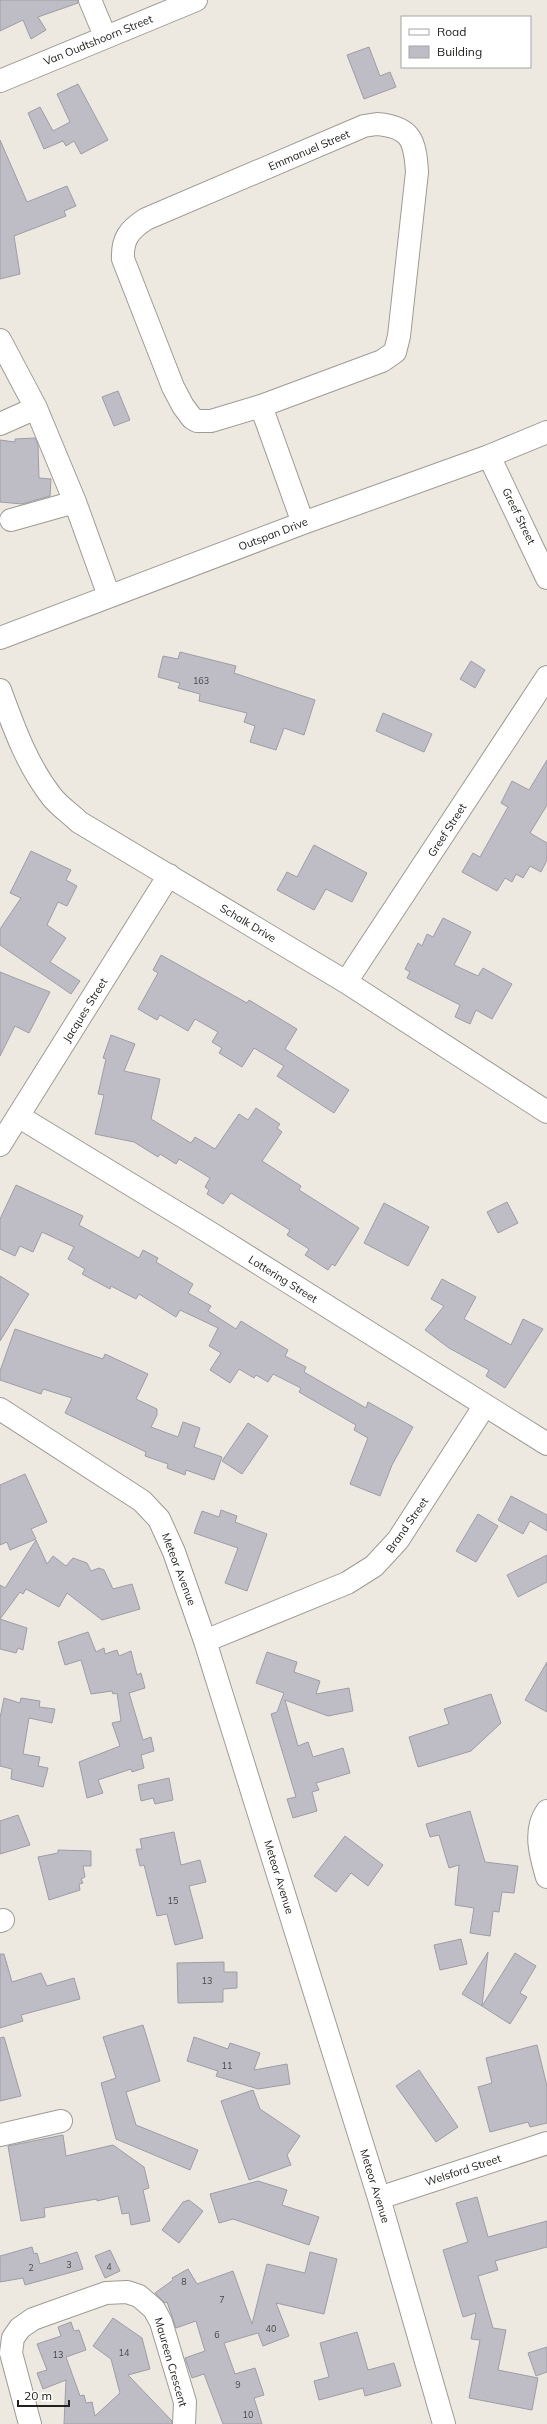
<svg xmlns="http://www.w3.org/2000/svg" width="547" height="2424" font-family="Mulish,sans-serif">
	<style>
		.building { fill: #bebdc6; stroke: #9e9da6 }
		.lines { fill: none; stroke-linecap: round; stroke-linejoin: round }
		.minor-casing { stroke: #9f9b93; stroke-width: 24 }
		.minor { stroke: #fff; stroke-width: 22 }
		.labels { text-anchor: middle; dominant-baseline: central; stroke-width: 3; stroke-linejoin: round; paint-order: stroke }
		.number-label { font-size: 9px; fill: #4a4848 }
		.street-label { font-size: 11px; fill: #23211e; stroke: #fff }
	</style>
	<rect width="100%" height="100%" fill="#ede9e0"/>
	<path class="building" d="M0,0H78V3L38,17L46,30L31,39L23,20L0,31Z
		M369,47L380,76L390,72L396,87L364,99L347,55Z
		M78,84L108,140L81,154L74,141L66,146L63,141L44,149L28,113L40,107L53,131L70,122L57,94Z
		M0,140L27,202L67,186L76,206L64,211L66,216L14,236L20,274L0,279Z
		M118,391L130,420L114,426L102,397Z
		M35,438L38,445L39,478L51,479L50,496L22,504L0,502V440L15,442V439Z
		M180,652L236,666L234,673L315,700L304,735L284,728L276,750L250,742L255,726L244,722L247,713L199,701L200,694L178,688L180,683L158,677L163,656L178,659Z
		M471,661L485,670L475,688L460,679Z
		M383,713L432,734L424,752L376,731Z
		M547,760V805L530,833L547,843V860L541,872L530,866L523,878L516,874L512,882L505,878L497,891L462,872L473,853L480,857L508,807L501,803L512,781L529,790Z
		M314,845L367,873L352,902L326,889L314,910L277,890L287,872L297,877Z
		M31,851L71,870L66,880L77,886L67,906L58,902L47,925L66,938L50,962L80,981L71,994L0,945V929L21,898L10,893Z
		M443,918L471,932L454,965L478,976L483,968L512,984L492,1019L476,1010L470,1024L455,1017L460,1005L407,978L410,972L405,969L418,943L422,946L427,934L433,937Z
		M161,955L247,1003L249,1000L297,1029L285,1049L349,1090L334,1113L277,1076L284,1066L254,1048L242,1067L219,1053L222,1048L212,1042L218,1032L195,1019L188,1031L160,1015L157,1020L138,1009L158,973L153,970Z
		M0,972L50,992L29,1033L15,1026L0,1056Z
		M111,1035L135,1044L124,1071L160,1079L151,1119L191,1143L195,1137L215,1149L239,1114L248,1120L256,1108L280,1124L277,1128L282,1132L262,1161L301,1186L299,1190L359,1228L335,1266L332,1264L328,1270L305,1255L309,1249L287,1235L290,1230L231,1193L223,1204L207,1194L209,1190L205,1187L210,1178L179,1159L176,1164L160,1154L158,1157L134,1142L95,1134L104,1095L98,1094L106,1059L103,1058Z
		M16,1185L83,1216L79,1225L139,1258L143,1250L158,1258L156,1262L193,1284L188,1293L211,1306L208,1311L236,1329L241,1321L288,1350L285,1356L306,1367L304,1372L366,1408L368,1402L413,1427L392,1465L380,1496L350,1484L368,1438L354,1430L356,1425L299,1392L301,1388L273,1374L268,1382L256,1375L254,1378L239,1369L230,1383L210,1370L221,1353L209,1346L218,1328L180,1310L176,1317L139,1294L136,1299L111,1286L110,1289L82,1274L85,1269L68,1259L74,1247L42,1232L33,1252L20,1246L15,1256L0,1249V1219Z
		M507,1202L518,1223L498,1233L487,1212Z
		M384,1203L429,1227L408,1266L364,1243Z
		M0,1276L29,1294L0,1341Z
		M442,1279L476,1297L464,1319L511,1345L523,1319L543,1329L505,1388L486,1376L489,1370L449,1348L425,1330L444,1306L431,1299Z
		M15,1329L103,1359L105,1354L148,1374L136,1399L157,1409V1415L151,1427L178,1437L183,1422L200,1428L194,1447L222,1457L214,1480L186,1470L185,1475L167,1468L168,1464L145,1456L146,1452L65,1413L72,1398L43,1389L41,1394L0,1380V1371Z
		M248,1423L268,1436L242,1474L222,1461Z
		M25,1474L47,1522L31,1529L36,1539L10,1550L7,1542L0,1545V1485Z
		M511,1496L547,1515V1531L530,1521L523,1534L498,1520Z
		M221,1510L237,1516L235,1522L267,1534L247,1591L225,1583L238,1548L194,1533L202,1511L219,1517Z
		M478,1514L498,1526L476,1562L456,1551Z
		M36,1540L47,1564L53,1556L66,1566L73,1558L87,1563L91,1571L99,1568L104,1570L113,1589L132,1584L140,1609L102,1620L67,1593L59,1607L26,1589L23,1594L20,1592L0,1619L27,1628L23,1650L18,1648L16,1653L0,1649V1585L5,1588Z
		M547,1555V1582L518,1597L507,1575Z
		M88,1632L96,1652L104,1648L105,1654L117,1650L119,1656L131,1651L137,1675L141,1673L145,1688L129,1693L143,1740L151,1737L154,1751L141,1755L144,1768L132,1772L131,1769L98,1780L103,1793L87,1798L79,1762L120,1746L112,1723L121,1721L117,1693L113,1694L112,1691L91,1694L81,1660L65,1665L58,1642Z
		M267,1652L297,1662L294,1672L320,1681L316,1694L349,1688L353,1711L328,1716L285,1700L298,1746L308,1742L313,1757L343,1748L350,1773L316,1783L319,1790L312,1792L317,1811L293,1818L287,1799L296,1797L271,1714L277,1712L284,1693L256,1683Z
		M547,1662V1712L525,1700Z
		M491,1694L501,1723L471,1751L418,1767L409,1737L449,1724L444,1709Z
		M4,1698L20,1703L21,1698L40,1701L39,1707L55,1709L52,1723L29,1718L23,1754L40,1757L38,1766L48,1768L43,1787L11,1779L12,1769L0,1766V1718Z
		M169,1778L173,1800L155,1804L153,1798L141,1801L138,1785Z
		M470,1811L485,1862L518,1866L514,1893L502,1892L499,1912L493,1911L490,1936L470,1933L474,1908L455,1905L459,1865L449,1868L439,1835L430,1837L426,1824Z
		M18,1815L30,1845L0,1854V1821Z
		M174,1832L181,1865L200,1860L206,1882L189,1886L203,1938L175,1945L167,1914L157,1916L144,1865L140,1866L136,1849H142L140,1839Z
		M345,1836L383,1865L368,1886L351,1873L336,1892L314,1876Z
		M58,1850L91,1851V1866H83L85,1877L81,1879L83,1883L79,1884L80,1890L49,1900L38,1857L58,1853Z
		M461,1939L467,1964L440,1970L434,1945Z
		M488,1952L482,2006L462,1994Z
		M515,1953L536,1966L520,1993L527,1997L510,2024L482,2006Z
		M0,1954H4L12,1982L41,1973L47,1986L74,1978L80,1999L21,2015L23,2021L0,2028Z
		M224,1962V1972H237V1988L223,1989V2002L178,2003L177,1963Z
		M143,2025L160,2081L126,2092L136,2125L198,2150L190,2170L116,2139L101,2083L116,2078L103,2037Z
		M4,2037L21,2096L0,2101V2038Z
		M194,2037L228,2049L230,2043L260,2053L254,2070L287,2064L290,2084L258,2089L216,2076L218,2071L187,2061Z
		M537,2045L547,2086V2123L530,2127L528,2122L490,2132L478,2087L492,2083L486,2058Z
		M419,2070L458,2127L436,2142L396,2086Z
		M253,2090L260,2109L300,2136L287,2155L291,2165L249,2180L221,2101Z
		M63,2135L66,2156L113,2145L144,2167L149,2188L143,2190L150,2221L131,2225L129,2213L122,2214L118,2196L97,2201V2199L44,2208L45,2217L21,2221L8,2146Z
		M258,2181L287,2190L282,2205L319,2217L309,2245L233,2219L219,2223L210,2194Z
		M477,2197L488,2237L547,2221V2247L495,2261L498,2270L478,2276L493,2328L506,2330L498,2370L538,2378L532,2410L469,2398L480,2340L471,2339L476,2313L463,2317L443,2250L468,2242L456,2203Z
		M189,2200L203,2211L179,2243L162,2230L183,2202Z
		M32,2247L34,2254L37,2253L40,2264L77,2252L83,2269L25,2285L23,2278L0,2282V2256Z
		M110,2250L120,2271L105,2278L95,2256Z
		M310,2252L337,2259L324,2314L276,2303L289,2336L263,2346L258,2333L224,2343L235,2374L255,2368L264,2395L254,2398L262,2424H223L204,2374L192,2378L185,2358L205,2351L196,2321L176,2328L167,2302L165,2303L155,2293L173,2280L172,2278L188,2269L197,2284L233,2271L252,2324L267,2264L305,2273Z
		M113,2318L142,2338L150,2369L128,2375L172,2421V2424H64L66,2380L43,2389L37,2373L47,2370L37,2344L61,2336L58,2327L71,2322L74,2331L79,2330L86,2350L66,2357L80,2396L84,2395L86,2403L92,2402L95,2416L120,2393L111,2359L93,2346Z
		M357,2332L368,2370L394,2363L401,2386L365,2396L363,2388L319,2400L314,2381L329,2377L320,2343Z
		M547,2347V2372L536,2376L528,2353Z"/>
	<g class="lines">
		<defs>
			<path id="minor" d="M90,0L105,36
				M0,81L196,0
				M377,124C411,127 415,140 417,172L399,336L395,352L382,361L261,406L211,421H197L192,418L183,406L173,387L123,259C122,239 129,230 146,219L364,126Z
				M0,340L36,408L75,502L109,596
				M261,406L303,523
				M0,424L36,408
				M489,456L547,578
				M11,520L75,502
				M0,638L303,523L489,456L547,432
				M0,690C14,728 27,765 52,797C59,806 71,814 79,822L346,982L547,1112
				M346,982L547,677
				M18,1116L207,1231L547,1444
				M0,1145L169,875
				M0,1409L142,1501L159,1519L174,1552L205,1641L379,2198L444,2424
				M205,1641L347,1583L374,1566L398,1540L485,1405
				M547,1811C533,1830 541,1857 547,1877
				M0,1921L3,1920
				M0,2135L61,2121
				M379,2198L547,2143
				M30,2424L11,2353L13,2338L20,2328L33,2319L106,2293L127,2292L139,2296L154,2309L161,2322L185,2402L184,2424"/>
		</defs>
		<use href="#minor" class="minor-casing"/>
		<use href="#minor" class="minor"/>
	</g>
	<g class="labels">
		<g class="number-label">
			<text x="201" y="680">163</text>
			<text x="173" y="1900">15</text>
			<text x="207" y="1980">13</text>
			<text x="227" y="2065">11</text>
			<text x="69" y="2264">3</text>
			<text x="109" y="2266">4</text>
			<text x="31" y="2267">2</text>
			<text x="184" y="2281">8</text>
			<text x="222" y="2299">7</text>
			<text x="271" y="2328">40</text>
			<text x="217" y="2334">6</text>
			<text x="124" y="2352">14</text>
			<text x="58" y="2354">13</text>
			<text x="238" y="2384">9</text>
			<text x="248" y="2414">10</text>
		</g>
		<g class="street-label">
			<text transform="translate(98 40) rotate(-22)">Van Oudtshoorn Street</text>
			<text transform="translate(309 150) rotate(-23)">Emmanuel Street</text>
			<text transform="translate(519 516) rotate(64)">Greef Street</text>
			<text transform="translate(273 534) rotate(-21)">Outspan Drive</text>
			<text transform="translate(447 830) rotate(-57)">Greef Street</text>
			<text transform="translate(248 923) rotate(31)">Schalk Drive</text>
			<text transform="translate(85 1010) rotate(-58)">Jacques Street</text>
			<text transform="translate(283 1279) rotate(32)">Lottering Street</text>
			<text transform="translate(407 1525) rotate(-55)">Brand Street</text>
			<text transform="translate(179 1569) rotate(69)">Meteor Avenue</text>
			<text transform="translate(279 1877) rotate(73)">Meteor Avenue</text>
			<text transform="translate(463 2170) rotate(-18)">Welsford Street</text>
			<text transform="translate(375 2186) rotate(73)">Meteor Avenue</text>
			<text transform="translate(171 2362) rotate(74)">Maureen Crescent</text>
		</g>
	</g>
	<rect x="401" y="16" width="130" height="52" fill="#ffffff" stroke="#a7a6a5"/>
	<rect x="409" y="29" width="20" height="6" fill="#ffffff" stroke="#a7a6a5"/>
	<text x="437" y="36" font-size="12" fill="#23211e">Road</text>
	<rect x="409" y="46" width="20" height="12" fill="#bebdc6" stroke="#a7a6a5"/>
	<text x="437" y="56" font-size="12" fill="#23211e">Building</text>
	<path d="M18 2400v6h51v-6" fill="none" stroke="#23211e" stroke-width="2"/>
	<text x="24" y="2400" font-size="12" fill="#23211e" stroke="#ffffff" stroke-width="3" paint-order="stroke">20 m</text>
</svg>
